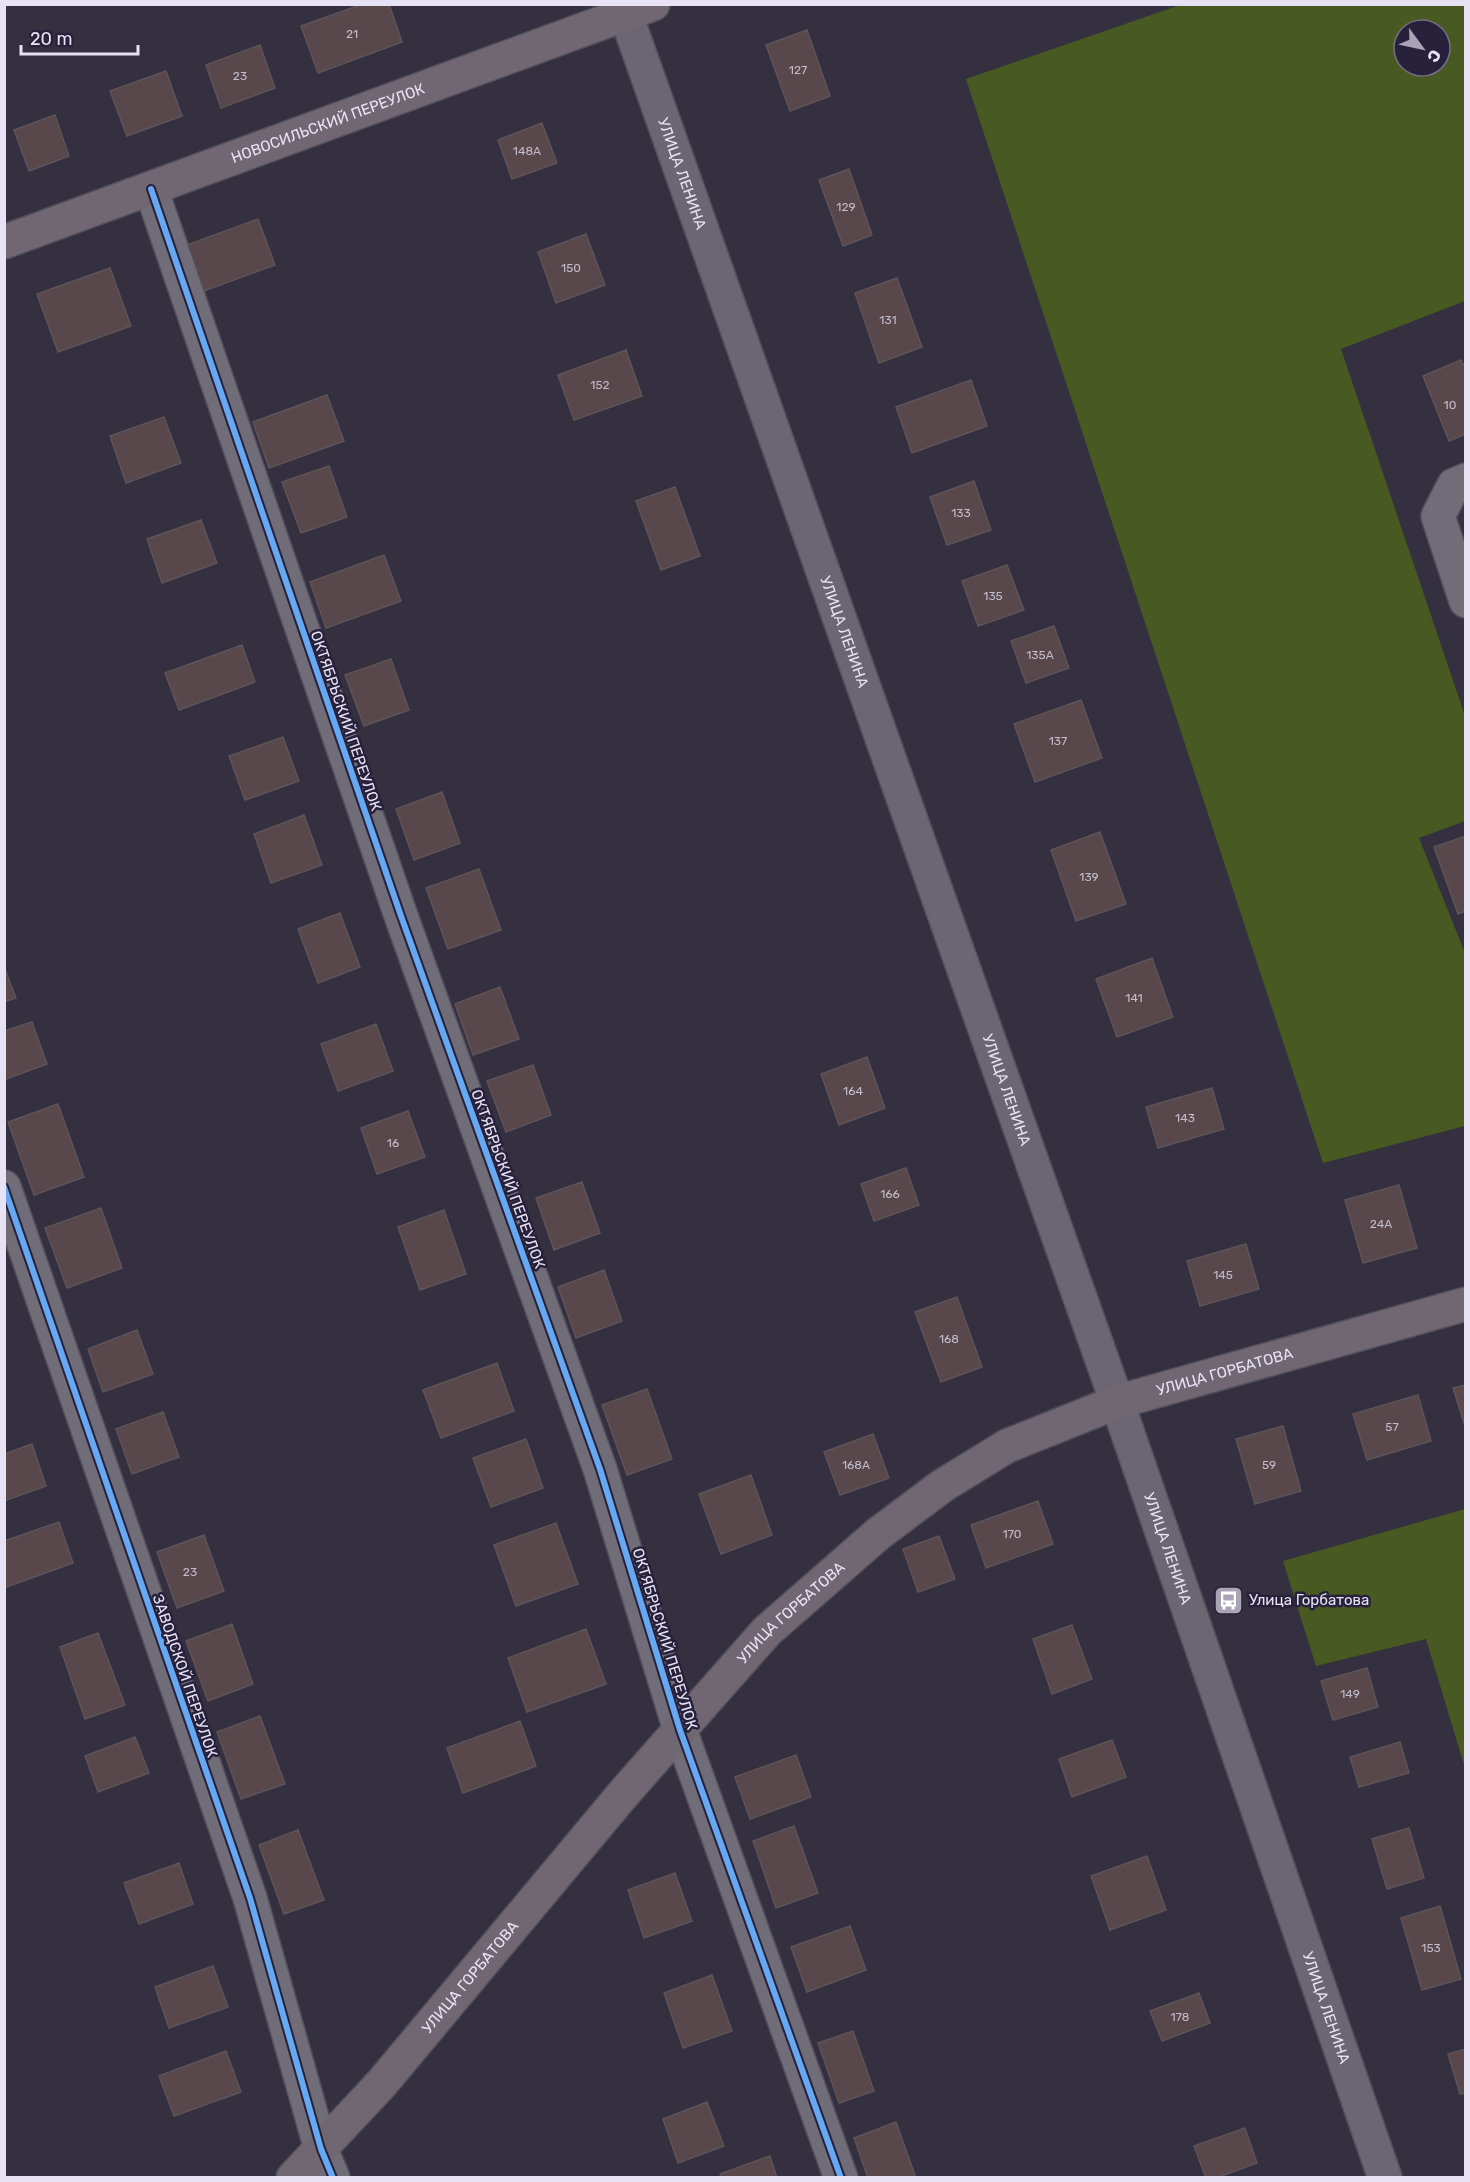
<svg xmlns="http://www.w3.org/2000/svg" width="1470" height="2182" font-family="Rubik,sans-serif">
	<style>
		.green { fill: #485a22; fill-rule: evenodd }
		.building { fill: #58474b; stroke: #5d5459; stroke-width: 1.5 }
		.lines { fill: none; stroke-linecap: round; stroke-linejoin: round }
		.minor-casing { stroke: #524e5b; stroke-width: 36 }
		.secondary-casing { stroke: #524e5b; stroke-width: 36 }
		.primary-casing { stroke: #524e5b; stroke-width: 36 }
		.minor { stroke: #706c78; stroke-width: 33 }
		.secondary { stroke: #6b6671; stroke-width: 33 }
		.primary { stroke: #706773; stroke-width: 33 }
		.cycleway-casing { stroke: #28213b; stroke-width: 10 }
		.cycleway { stroke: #66a8f1; stroke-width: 6 }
		.labels { text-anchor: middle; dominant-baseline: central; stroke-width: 5; stroke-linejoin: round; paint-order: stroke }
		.number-label { font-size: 12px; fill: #c3bcca }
		.street-label { font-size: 15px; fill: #e7e3f5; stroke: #28213b }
		.poi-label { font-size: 15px; fill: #e7e3f5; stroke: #28213b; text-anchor: start }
	</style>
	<rect width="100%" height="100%" fill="#35303f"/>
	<path class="green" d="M1180,5H1465V301L1341,349L1465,716V821L1419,838L1465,953V1126L1323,1163L966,79ZM1404,30H1440V66H1404Z
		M1465,1509H1466L1465,1768L1426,1639L1316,1666L1283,1561Z"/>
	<path class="building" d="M363,4H389L402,42L318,73L301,26Z
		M807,30L830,96L790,111L766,45Z
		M260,45L275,88L221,108L206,65Z
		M166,71L182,116L127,136L110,91Z
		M55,115L69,156L29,171L14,130Z
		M542,123L557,163L512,179L498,140Z
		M849,169L872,235L843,246L819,180Z
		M258,219L275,265L201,292L184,246Z
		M586,234L605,285L556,303L538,252Z
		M110,268L131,326L58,352L37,294Z
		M897,278L922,347L879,363L855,293Z
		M626,350L642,396L574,420L558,375Z
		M1461,360L1466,370V434L1449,441L1423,376Z
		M971,380L987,426L912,453L896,407Z
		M327,395L344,441L269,468L253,422Z
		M164,417L181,463L126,483L110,436Z
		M329,466L347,517L301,533L282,482Z
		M974,481L991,530L947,545L930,497Z
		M675,487L700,556L661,570L636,501Z
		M201,520L217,563L162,583L147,539Z
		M384,555L401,601L326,628L310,582Z
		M1007,565L1024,610L978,626L962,581Z
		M1054,626L1069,668L1026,683L1011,641Z
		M242,645L255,682L179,710L165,673Z
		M391,659L409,710L364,726L345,675Z
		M1081,700L1102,758L1035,782L1014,724Z
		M283,737L299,781L245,800L229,756Z
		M442,792L460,843L414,860L396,809Z
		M304,815L322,865L271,883L254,834Z
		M1100,832L1126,904L1076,921L1051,850Z
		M1466,836V911L1458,914L1434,847Z
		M479,869L501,930L448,949L426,888Z
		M340,913L360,967L318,983L298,929Z
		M1152,958L1173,1017L1117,1037L1096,979Z
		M4,967L16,998L4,1002Z
		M500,987L519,1039L473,1055L455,1004Z
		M32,1022L47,1064L4,1080V1031Z
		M376,1024L393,1071L338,1091L321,1044Z
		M867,1057L885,1108L839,1125L821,1074Z
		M533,1065L551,1115L506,1132L487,1081Z
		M1212,1088L1224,1129L1158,1148L1146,1107Z
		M58,1104L84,1177L34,1195L8,1122Z
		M408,1111L425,1157L377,1174L361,1128Z
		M906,1168L919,1205L874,1221L861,1184Z
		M582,1182L600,1233L554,1250L536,1198Z
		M1399,1185L1417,1248L1363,1263L1345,1200Z
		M101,1208L122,1268L67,1288L45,1228Z
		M444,1210L466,1274L420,1290L398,1227Z
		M1246,1244L1259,1289L1200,1306L1187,1261Z
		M604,1270L622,1321L576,1338L558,1287Z
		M957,1297L982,1367L941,1382L915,1312Z
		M137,1330L153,1374L103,1392L88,1349Z
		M497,1363L514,1411L441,1438L423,1390Z
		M1466,1385V1429L1453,1388Z
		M647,1389L672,1459L627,1475L602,1405Z
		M1418,1395L1431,1441L1367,1460L1353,1414Z
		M163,1412L179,1457L132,1474L116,1429Z
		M1283,1426L1301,1491L1255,1504L1236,1439Z
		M873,1434L889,1478L840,1495L824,1452Z
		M526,1439L543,1488L491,1507L473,1458Z
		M32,1444L46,1486L4,1501V1454Z
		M751,1475L772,1535L721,1554L699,1494Z
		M1038,1501L1053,1544L986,1568L971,1525Z
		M59,1522L73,1563L4,1588V1541Z
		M556,1523L578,1584L516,1606L494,1545Z
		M204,1535L224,1591L177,1608L157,1552Z
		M939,1536L955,1579L918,1592L903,1549Z
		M232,1624L253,1684L208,1701L186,1641Z
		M1072,1625L1092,1679L1052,1694L1033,1639Z
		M586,1629L606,1684L527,1712L508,1658Z
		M98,1633L125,1705L85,1719L60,1647Z
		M1367,1668L1378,1707L1333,1720L1321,1681Z
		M260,1716L285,1784L241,1799L217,1732Z
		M520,1721L536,1766L463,1793L447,1748Z
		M135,1737L149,1773L98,1792L85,1756Z
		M1112,1740L1126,1777L1072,1797L1059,1759Z
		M1400,1742L1409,1773L1359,1787L1350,1757Z
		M796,1755L811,1797L750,1819L735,1777Z
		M794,1826L818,1893L776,1908L753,1841Z
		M1409,1828L1424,1878L1387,1889L1372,1839Z
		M298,1830L324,1900L284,1914L259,1845Z
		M1147,1856L1166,1910L1110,1930L1091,1876Z
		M179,1863L193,1904L139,1924L124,1883Z
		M675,1873L692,1921L644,1938L628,1890Z
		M1440,1906L1461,1979L1422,1990L1401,1918Z
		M850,1926L866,1970L807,1992L791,1947Z
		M213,1966L228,2007L169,2028L155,1987Z
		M712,1975L732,2031L683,2048L664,1993Z
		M1199,1993L1210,2023L1162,2041L1150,2011Z
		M853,2031L874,2091L839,2103L818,2043Z
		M1466,2049V2093L1460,2094L1448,2054Z
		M226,2051L241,2092L174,2116L159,2076Z
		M707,2102L724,2146L678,2163L663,2119Z
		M896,2122L916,2178H868L854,2138Z
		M1245,2128L1257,2163L1216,2178H1206L1194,2146Z
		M770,2156L777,2178H722L720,2174Z"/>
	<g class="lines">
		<defs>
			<path id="minor" d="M151,189L401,916L600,1469L680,1730L841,2178
				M1466,480L1454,485L1438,516L1466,601
				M4,1187L250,1898L321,2149L333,2178"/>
			<g id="secondary">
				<path id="s1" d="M622,4L1117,1402L1385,2178"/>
			</g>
			<g id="primary">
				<path id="s2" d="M4,242L653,4"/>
				<path id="s3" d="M293,2178L382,2083L624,1793L767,1631L878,1534L942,1486L1007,1446L1117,1402L1466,1304"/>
			</g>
		</defs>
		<use href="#minor" class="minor-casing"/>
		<use href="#secondary" class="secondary-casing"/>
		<use href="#primary" class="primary-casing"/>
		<use href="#minor" class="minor"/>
		<use href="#secondary" class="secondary"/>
		<use href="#primary" class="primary"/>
		<defs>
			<path id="cycleway" d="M151,189L401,916L600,1469L680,1730L841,2178
				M4,1187L250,1898L321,2149L333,2178"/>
		</defs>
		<use href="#cycleway" class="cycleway-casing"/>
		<use href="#cycleway" class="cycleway"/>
	</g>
	<defs>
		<symbol id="bus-square" viewBox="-11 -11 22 22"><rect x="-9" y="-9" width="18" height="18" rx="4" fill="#a9a4b5" stroke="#28213b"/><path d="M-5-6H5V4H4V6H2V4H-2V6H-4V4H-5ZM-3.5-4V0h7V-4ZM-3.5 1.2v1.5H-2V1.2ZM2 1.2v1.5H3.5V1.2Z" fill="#fff"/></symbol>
	</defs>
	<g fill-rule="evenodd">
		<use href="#bus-square" x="1212" y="1584" width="33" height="33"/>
	</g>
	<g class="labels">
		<g class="number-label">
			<text x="352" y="34">21</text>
			<text x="798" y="70">127</text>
			<text x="240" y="76">23</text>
			<text x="527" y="151">148А</text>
			<text x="846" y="207">129</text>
			<text x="571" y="268">150</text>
			<text x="888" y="320">131</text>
			<text x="600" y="385">152</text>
			<text x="1450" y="405">10</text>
			<text x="961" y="513">133</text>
			<text x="993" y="596">135</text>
			<text x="1040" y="655">135А</text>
			<text x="1058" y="741">137</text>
			<text x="1089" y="877">139</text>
			<text x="1134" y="998">141</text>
			<text x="853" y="1091">164</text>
			<text x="1185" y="1118">143</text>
			<text x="393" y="1143">16</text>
			<text x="890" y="1194">166</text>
			<text x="1381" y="1224">24А</text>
			<text x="1223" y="1275">145</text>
			<text x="949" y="1339">168</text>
			<text x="1392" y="1427">57</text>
			<text x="856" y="1465">168А</text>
			<text x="1269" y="1465">59</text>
			<text x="1012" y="1534">170</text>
			<text x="190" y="1572">23</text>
			<text x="1350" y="1694">149</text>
			<text x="1431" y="1948">153</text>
			<text x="1180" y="2017">178</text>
		</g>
		<g class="street-label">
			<text stroke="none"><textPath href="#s2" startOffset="345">НОВОСИЛЬСКИЙ ПЕРЕУЛОК</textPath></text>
			<text stroke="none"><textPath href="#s1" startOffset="180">УЛИЦА ЛЕНИНА</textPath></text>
			<text stroke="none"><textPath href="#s1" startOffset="666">УЛИЦА ЛЕНИНА</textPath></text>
			<text transform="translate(346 721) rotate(71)">ОКТЯБРЬСКИЙ ПЕРЕУЛОК</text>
			<text stroke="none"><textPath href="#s1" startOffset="1152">УЛИЦА ЛЕНИНА</textPath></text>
			<text transform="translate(508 1179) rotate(70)">ОКТЯБРЬСКИЙ ПЕРЕУЛОК</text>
			<text stroke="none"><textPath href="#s3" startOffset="1258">УЛИЦА ГОРБАТОВА</textPath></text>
			<text stroke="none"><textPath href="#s1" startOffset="1638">УЛИЦА ЛЕНИНА</textPath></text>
			<text stroke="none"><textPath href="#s3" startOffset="754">УЛИЦА ГОРБАТОВА</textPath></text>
			<text transform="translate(665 1639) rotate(73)">ОКТЯБРЬСКИЙ ПЕРЕУЛОК</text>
			<text transform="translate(185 1676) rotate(71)">ЗАВОДСКОЙ ПЕРЕУЛОК</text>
			<text stroke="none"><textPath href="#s3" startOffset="268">УЛИЦА ГОРБАТОВА</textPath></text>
			<text stroke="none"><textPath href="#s1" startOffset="2124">УЛИЦА ЛЕНИНА</textPath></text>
		</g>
		<g class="poi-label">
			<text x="1249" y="1600">Улица Горбатова</text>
		</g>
	</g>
	<rect width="1470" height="2182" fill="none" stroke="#e7e3f5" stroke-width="12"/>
	<g transform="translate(1422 48) rotate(123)"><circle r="28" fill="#28213b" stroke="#746f85" stroke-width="1.5"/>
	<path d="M0-4.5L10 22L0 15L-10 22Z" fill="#a9a4b5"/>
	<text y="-9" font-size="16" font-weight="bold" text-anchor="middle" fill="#e7e3f5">С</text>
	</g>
	<path d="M21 45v9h117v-9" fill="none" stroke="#e7e3f5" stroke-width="3"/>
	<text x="30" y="45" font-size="18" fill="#e7e3f5" stroke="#28213b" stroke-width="4.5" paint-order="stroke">20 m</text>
</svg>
